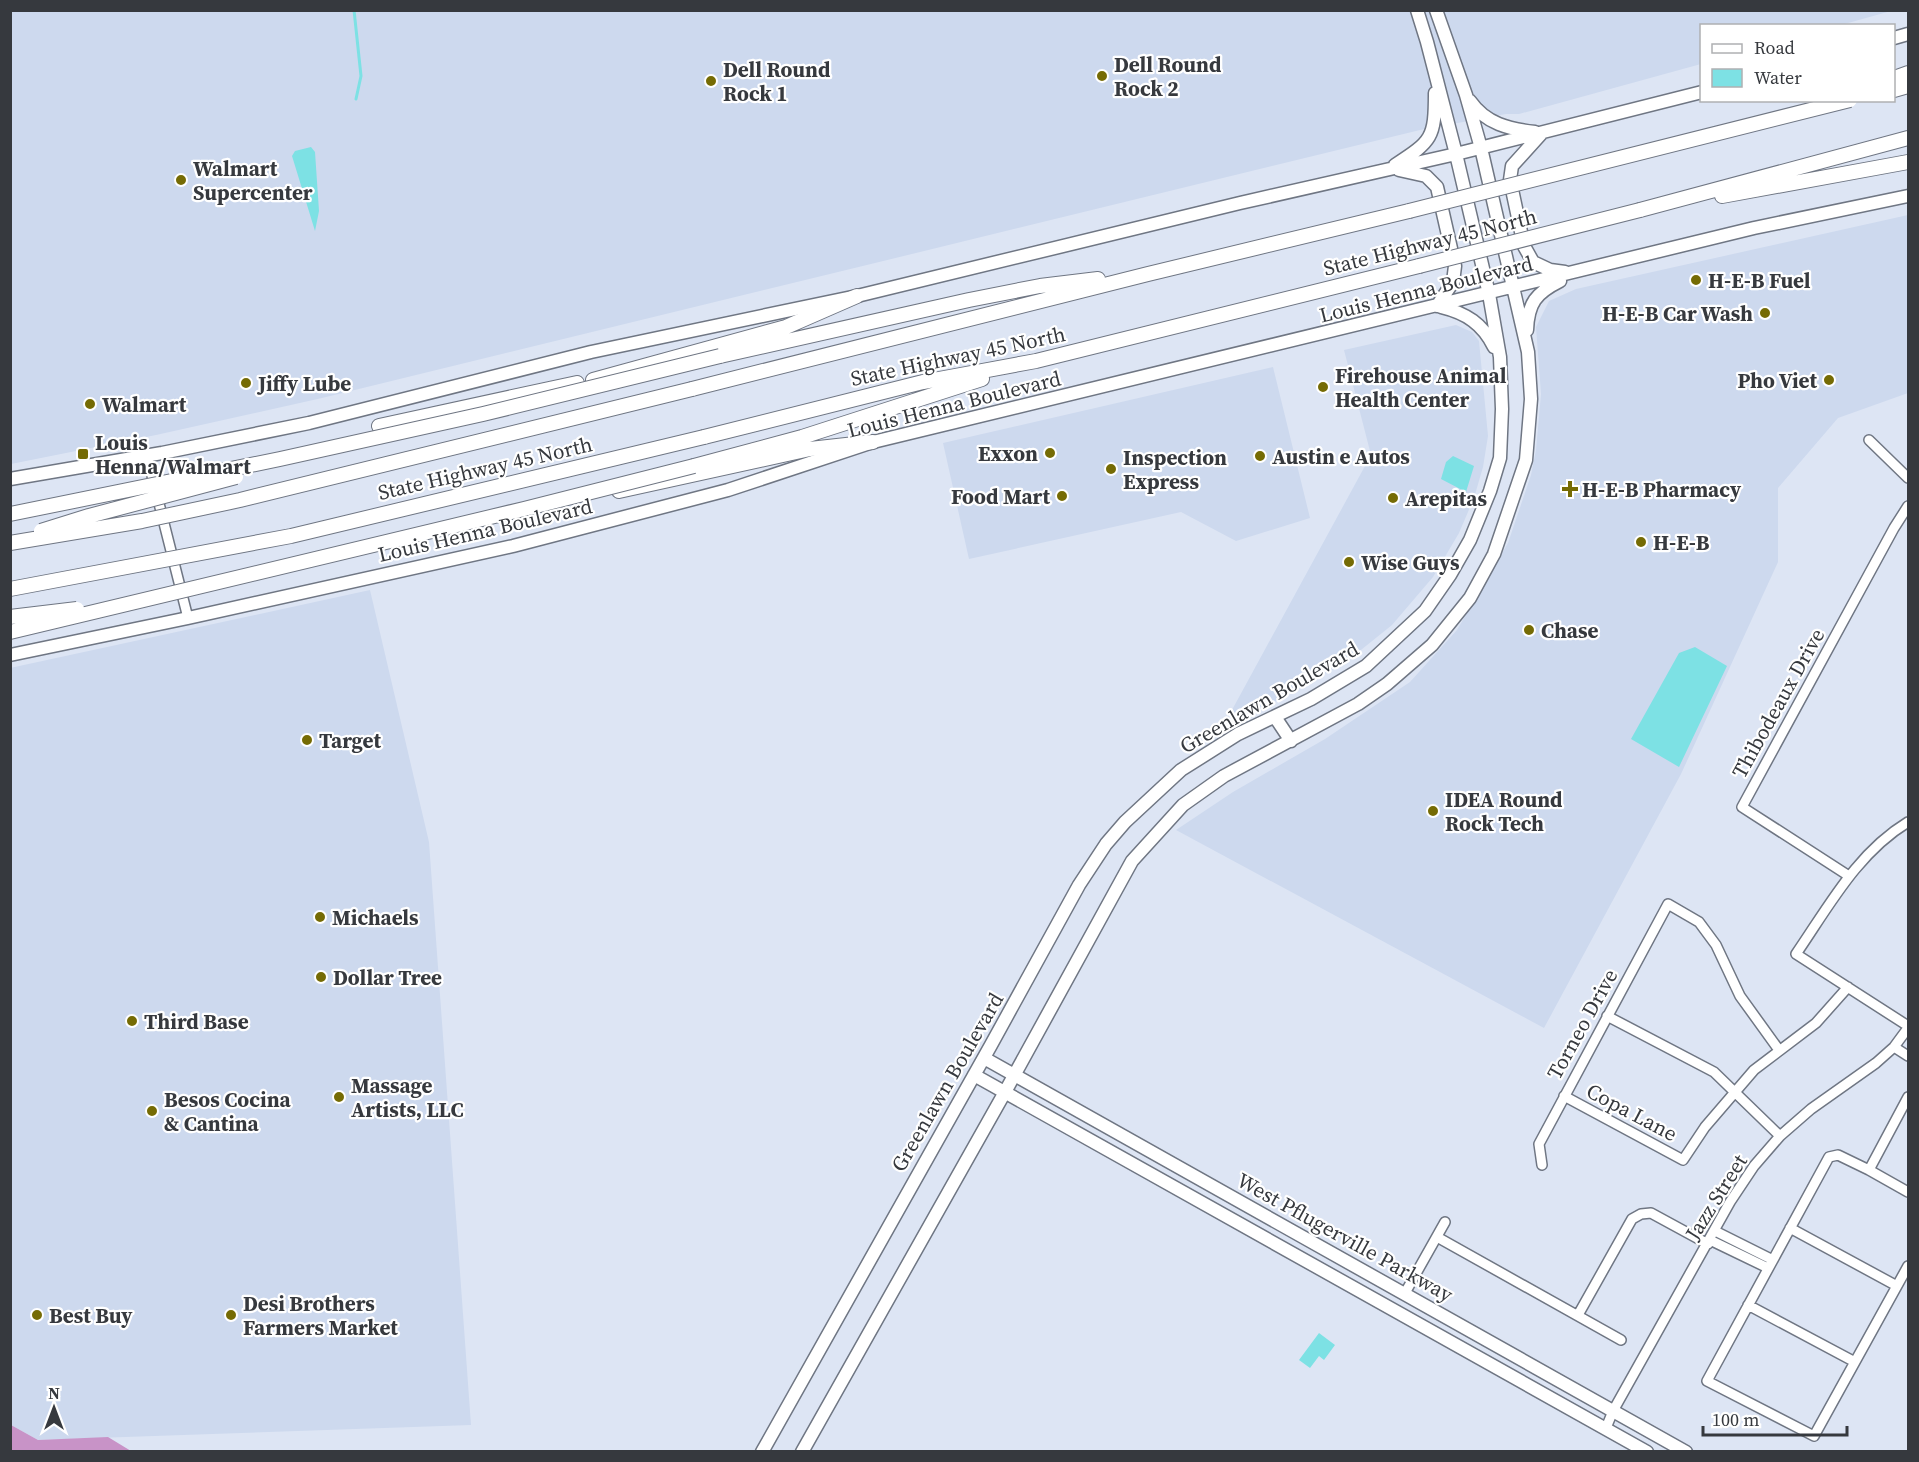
<svg xmlns="http://www.w3.org/2000/svg" width="1919" height="1462" font-family="'Source Serif 4',serif">
	<style>
		.built { fill: #cdd9ee }
		.forest { fill: #c893c7 }
		.water { fill: #7de1e4 }
		.lines { fill: none; stroke-linecap: round; stroke-linejoin: round }
		.stream { stroke: #7de1e4; stroke-width: 3 }
		.minor-casing { stroke: #6f7683; stroke-width: 12 }
		.major-casing { stroke: #6f7683; stroke-width: 15 }
		.highway-casing { stroke: #6f7683; stroke-width: 16 }
		.minor { stroke: #fff; stroke-width: 9 }
		.major { stroke: #fff; stroke-width: 12 }
		.highway { stroke: #fff; stroke-width: 14 }
		.highway-bridge-casing { stroke: #6f7683; stroke-width: 16; stroke-linecap: butt }
		.highway-bridge { stroke: #fff; stroke-width: 14 }
		.poi-dot { fill: #756b04; stroke: #fff; stroke-width: 2 }
		.labels { text-anchor: middle; dominant-baseline: central; stroke-width: 4.5; stroke-linejoin: round; paint-order: stroke }
		.poi-label { font-size: 21px; font-weight: bold; fill: #36393e; stroke: #fff; text-anchor: start }
		.street-label { font-size: 21px; fill: #36393e; stroke: #fff }
	</style>
	<rect width="100%" height="100%" fill="#dde5f4"/>
	<path class="built" d="M11,11H1891L1841,25L1702,26L1701,64L1519,114H1506L1420,130L322,398L156,435L11,464Z
		M1908,215V393L1838,418L1778,488V562L1681,774L1544,1028L1176,830L1233,792L1325,739L1410,682L1457,630L1508,543L1531,475L1536,450L1541,394L1536,327L1549,301L1576,289Z
		M1456,325L1472,332L1479,341L1488,436L1483,467L1474,498L1459,533L1433,577L1392,625L1346,662L1220,732L1371,455L1344,350Z
		M1273,367L1310,518L1236,541L1181,512L969,559L943,443Z
		M370,590L429,842L471,1425L38,1440L11,1425L10,668Z"/>
	<path class="forest" d="M11,1425L38,1440L108,1437L131,1451H11Z"/>
	<path class="water" d="M311,147L315,152L319,211L315,231L292,156L295,151Z
		M1453,456L1474,466L1466,492L1441,479L1446,462Z
		M1695,647L1727,666L1679,767L1631,739L1679,653Z
		M1319,1333L1335,1345L1324,1360L1319,1356L1310,1368L1299,1360Z"/>
	<g class="lines">
		<path class="stream" d="M354,10L361,76L356,99"/>
		<defs>
			<path id="minor" d="M1869,440L1908,478
				M147,456L188,618
				M1908,822C1857,853 1829,906 1796,954L1908,1026
				M1849,876L1742,807L1894,528L1908,506
				M1607,1016L1714,1072L1780,1136
				M1894,1047L1908,1056
				M1564,1096L1683,1160L1705,1127L1754,1070L1816,1023L1848,987
				M1908,1097L1869,1170L1838,1155L1829,1157L1707,1381L1814,1436L1908,1266
				M1542,1165L1539,1144L1668,904L1699,922L1716,945L1740,996L1779,1050
				M1869,1170L1908,1192
				M1790,1228L1897,1286
				M1715,1231L1773,1260
				M1437,1237L1621,1340
				M1710,1240L1768,1268
				M1405,1293L1445,1222
				M1748,1305L1855,1362
				M1578,1315L1632,1219L1641,1214L1651,1213L1708,1244
				M1606,1428L1613,1411L1730,1202L1754,1166L1780,1136L1811,1109L1876,1063L1894,1047L1908,1028"/>
			<path id="major" d="M1894,38L1908,34
				M1470,101C1486,124 1509,129 1535,132
				M1541,134L1512,166L1510,180L1524,246L1533,262L1550,270L1565,272
				M1395,165C1432,141 1435,138 1435,93
				M1399,170L1426,176L1437,187L1455,266L1453,282L1437,306
				M1441,307C1466,313 1483,324 1494,347
				M1527,330C1528,303 1536,293 1560,281
				M10,479L162,453L309,423L591,352L857,296L1240,203L1456,154L1702,92
				M10,655L188,618L513,546L728,490L873,442L1754,228L1908,196
				M1275,717L1291,741
				M984,1058L1686,1452
				M974,1075L1647,1452
				M762,1452L991,1045L1079,885L1106,844L1125,822L1181,770L1238,734L1311,699L1366,666L1425,611L1450,575L1470,540L1490,491L1500,458L1502,409L1500,357L1489,294L1456,154L1427,42L1417,10
				M802,1452L1005,1092L1132,861L1183,805L1224,776L1358,704L1387,684L1432,645L1470,598L1494,554L1526,460L1531,399L1528,352L1481,148L1466,95L1436,10"/>
			<path id="highway" d="M1894,78L1908,73
				M1894,90L1908,86
				M1722,196L1908,162
				M1640,210L1908,138
				M720,356L969,300L1040,286L1098,279
				M593,380L786,327L857,296
				M692,389L1148,274L1409,211
				M379,426L577,383
				M704,437L923,382L1036,361L1419,266
				M694,466L802,437L982,379
				M619,491L810,449L873,442"/>
		</defs>
		<use href="#minor" class="minor-casing"/>
		<use href="#major" class="major-casing"/>
		<use href="#highway" class="highway-casing"/>
		<use href="#minor" class="minor"/>
		<use href="#major" class="major"/>
		<use href="#highway" class="highway"/>
		<defs>
			<path id="highway-bridge" d="M1409,211L1850,100
				M1419,266L1640,210
				M10,514L280,459L483,414L720,356
				M41,531L89,516L236,477
				M10,543L142,521L240,500L692,389
				M10,589L291,536L704,437
				M10,617L77,609
				M10,632L524,509L694,466"/>
		</defs>
		<use href="#highway-bridge" class="highway-bridge-casing"/>
		<use href="#highway-bridge" class="highway-bridge"/>
	</g>
	<g class="poi-dot">
		<circle cx="1102" cy="76" r="6"/>
		<circle cx="711" cy="81" r="6"/>
		<circle cx="181" cy="180" r="6"/>
		<circle cx="1696" cy="280" r="6"/>
		<circle cx="1765" cy="313" r="6"/>
		<circle cx="1829" cy="380" r="6"/>
		<circle cx="246" cy="383" r="6"/>
		<circle cx="1323" cy="387" r="6"/>
		<circle cx="90" cy="404" r="6"/>
		<circle cx="1050" cy="453" r="6"/>
		<rect x="77" y="448" width="12" height="12" rx="3"/>
		<circle cx="1260" cy="456" r="6"/>
		<circle cx="1111" cy="469" r="6"/>
		<path d="M1567 480h6v6h6v6h-6v6h-6v-6h-6v-6h6z"/>
		<circle cx="1062" cy="496" r="6"/>
		<circle cx="1393" cy="498" r="6"/>
		<circle cx="1641" cy="542" r="6"/>
		<circle cx="1349" cy="562" r="6"/>
		<circle cx="1529" cy="630" r="6"/>
		<circle cx="307" cy="740" r="6"/>
		<circle cx="1433" cy="811" r="6"/>
		<circle cx="320" cy="917" r="6"/>
		<circle cx="321" cy="977" r="6"/>
		<circle cx="132" cy="1021" r="6"/>
		<circle cx="339" cy="1097" r="6"/>
		<circle cx="152" cy="1111" r="6"/>
		<circle cx="37" cy="1315" r="6"/>
		<circle cx="231" cy="1315" r="6"/>
	</g>
	<g class="labels">
		<g class="poi-label">
			<text x="1114" y="64">Dell Round<tspan x="1114" dy="24">Rock 2</tspan></text>
			<text x="723" y="69">Dell Round<tspan x="723" dy="24">Rock 1</tspan></text>
			<text x="193" y="168">Walmart<tspan x="193" dy="24">Supercenter</tspan></text>
			<text x="1708" y="280">H-E-B Fuel</text>
			<text x="1753" y="313" text-anchor="end">H-E-B Car Wash</text>
			<text x="1335" y="375">Firehouse Animal<tspan x="1335" dy="24">Health Center</tspan></text>
			<text x="1817" y="380" text-anchor="end">Pho Viet</text>
			<text x="258" y="383">Jiffy Lube</text>
			<text x="102" y="404">Walmart</text>
			<text x="95" y="442">Louis<tspan x="95" dy="24">Henna/Walmart</tspan></text>
			<text x="1038" y="453" text-anchor="end">Exxon</text>
			<text x="1272" y="456">Austin e Autos</text>
			<text x="1123" y="457">Inspection<tspan x="1123" dy="24">Express</tspan></text>
			<text x="1582" y="489">H-E-B Pharmacy</text>
			<text x="1050" y="496" text-anchor="end">Food Mart</text>
			<text x="1405" y="498">Arepitas</text>
			<text x="1653" y="542">H-E-B</text>
			<text x="1361" y="562">Wise Guys</text>
			<text x="1541" y="630">Chase</text>
			<text x="319" y="740">Target</text>
			<text x="1445" y="799">IDEA Round<tspan x="1445" dy="24">Rock Tech</tspan></text>
			<text x="332" y="917">Michaels</text>
			<text x="333" y="977">Dollar Tree</text>
			<text x="144" y="1021">Third Base</text>
			<text x="351" y="1085">Massage<tspan x="351" dy="24">Artists, LLC</tspan></text>
			<text x="164" y="1099">Besos Cocina<tspan x="164" dy="24">&amp; Cantina</tspan></text>
			<text x="243" y="1303">Desi Brothers<tspan x="243" dy="24">Farmers Market</tspan></text>
			<text x="49" y="1315">Best Buy</text>
		</g>
		<g class="street-label">
			<text transform="translate(1430 242) rotate(-14)">State Highway 45 North</text>
			<text transform="translate(1426 289) rotate(-14)">Louis Henna Boulevard</text>
			<text transform="translate(958 356) rotate(-12)">State Highway 45 North</text>
			<text transform="translate(954 404) rotate(-14)">Louis Henna Boulevard</text>
			<text transform="translate(485 468) rotate(-13)">State Highway 45 North</text>
			<text transform="translate(485 530) rotate(-13)">Louis Henna Boulevard</text>
			<text transform="translate(1269 697) rotate(-30)">Greenlawn Boulevard</text>
			<text transform="translate(1778 703) rotate(-61)">Thibodeaux Drive</text>
			<text transform="translate(1582 1024) rotate(-61)">Torneo Drive</text>
			<text transform="translate(947 1082) rotate(-60)">Greenlawn Boulevard</text>
			<text transform="translate(1632 1112) rotate(28)">Copa Lane</text>
			<text transform="translate(1716 1197) rotate(-58)">Jazz Street</text>
			<text transform="translate(1345 1237) rotate(29)">West Pflugerville Parkway</text>
		</g>
	</g>
	<rect width="1919" height="1462" fill="none" stroke="#36393e" stroke-width="24"/>
	<rect x="1700" y="24" width="195" height="78" fill="#ffffff" stroke="#afb0b2" stroke-width="1.5"/>
	<rect x="1712" y="44" width="30" height="9" fill="#ffffff" stroke="#afb0b2" stroke-width="1.5"/>
	<text x="1754" y="54" font-size="18" fill="#36393e">Road</text>
	<rect x="1712" y="69" width="30" height="18" fill="#7de1e4" stroke="#afb0b2" stroke-width="1.5"/>
	<text x="1754" y="84" font-size="18" fill="#36393e">Water</text>
	<g transform="translate(54 1408)" stroke="#ffffff" stroke-width="4.5" paint-order="stroke">
	<path d="M0-4.5L10 22L0 15L-10 22Z" fill="#36393e"/>
	<text y="-9" font-size="16" font-weight="bold" text-anchor="middle" fill="#36393e">N</text>
	</g>
	<path d="M1703 1426v9h144v-9" fill="none" stroke="#36393e" stroke-width="3"/>
	<text x="1712" y="1426" font-size="18" fill="#36393e" stroke="#ffffff" stroke-width="4.5" paint-order="stroke">100 m</text>
</svg>
